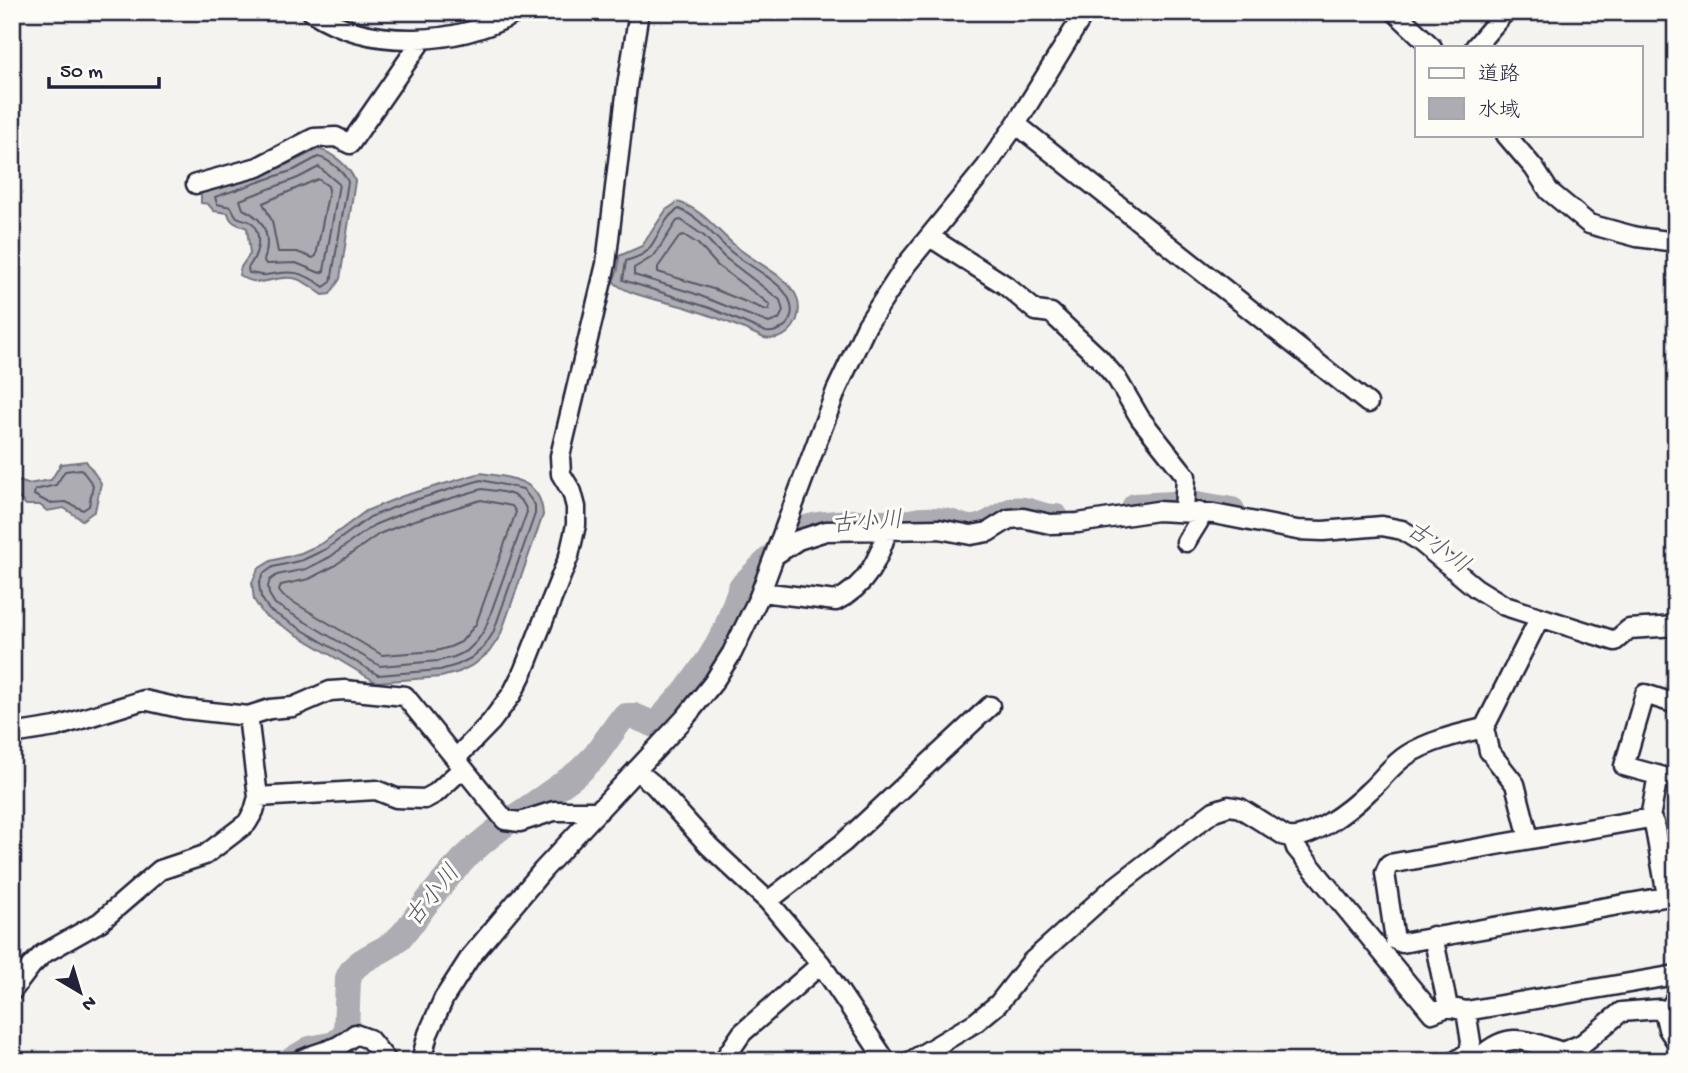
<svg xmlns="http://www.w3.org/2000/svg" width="1688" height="1073" font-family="'Gochi Hand','Klee One',sans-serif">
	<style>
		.water { fill: #acacb2; stroke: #757582; stroke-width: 2 }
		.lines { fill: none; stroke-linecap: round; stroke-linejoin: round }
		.shore { stroke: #59596b; stroke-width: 2 }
		.river { stroke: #acacb2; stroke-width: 26 }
		.minor-casing { stroke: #22223b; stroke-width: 23 }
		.minor { stroke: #fdfcf7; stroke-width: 18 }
		.labels { text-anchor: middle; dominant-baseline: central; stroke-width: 6; stroke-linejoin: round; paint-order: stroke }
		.water-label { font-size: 24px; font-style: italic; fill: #59596b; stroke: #fdfcf7 }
	</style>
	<rect width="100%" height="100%" fill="#f4f3ef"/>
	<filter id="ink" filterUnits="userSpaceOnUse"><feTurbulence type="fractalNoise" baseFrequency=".0143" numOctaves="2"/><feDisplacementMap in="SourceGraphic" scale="14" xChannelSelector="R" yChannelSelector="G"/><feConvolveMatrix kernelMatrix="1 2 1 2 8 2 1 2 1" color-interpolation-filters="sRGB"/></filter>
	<g filter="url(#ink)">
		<path class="water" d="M318,149C332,152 350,167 355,181L340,279L330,294L323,295C314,289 305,280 293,278C272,275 262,290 239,275L241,267L250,254L247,228C237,224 231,224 228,213L214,211L208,204L201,203V192C242,183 281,169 318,149Z
			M678,202C706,211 717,232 738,248C755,262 781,273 794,292C801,302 800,317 793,327C786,337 775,340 764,338C741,327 716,317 691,309C672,302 625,296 613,281L618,270L619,256L642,246L666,210Z
			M86,461L101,483L95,511L82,520L64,508L47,511L40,505H26L20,499L12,497V479L28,484L51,480L61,464Z
			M481,473C510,478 541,478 543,515L500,636L489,652L475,664L459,672L441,677L376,682L264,615L254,600L252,583L258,569L271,561L301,553L323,543L366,511L403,496Z"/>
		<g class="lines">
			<path class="shore" d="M318,157C329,159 344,172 348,182L331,282L324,287C302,271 292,270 266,275C261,276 255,273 249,273L248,268C257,256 263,238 253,224C249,219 241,220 237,217C234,214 233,210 231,207L217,204L215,197L294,170Z
				M319,167L339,184L324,271L320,273L296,263L266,264L264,261C271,238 266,219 243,209L240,200L298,178Z
				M318,179L328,186L329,190L316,256L313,258L297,252H278L272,221L263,203Z
				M679,209C701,218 713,236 730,251C745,264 781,281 789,299C793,307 793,318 786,325C781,330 774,333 766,332L710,308L623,280L626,261C633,258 641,257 647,251C659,238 663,217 679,209Z
				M681,220L704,236L724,257L780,300L783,311L779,319L769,323L693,293L634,275V268L654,256L677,221Z
				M684,235L698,244L718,266L764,300L770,305L769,309L766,310L716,290L658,272V267L680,236Z
				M81,469L93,485L89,506L83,510L66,502L49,503L34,495L35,490L56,485L65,471Z
				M481,480L523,489L535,505V514L493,633L484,647L471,658L457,665L440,670L378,675L269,610L261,597L259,584L263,574L273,567L303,560L326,549L370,517L405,503Z
				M482,489C500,492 522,491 527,512L485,629L477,641L467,651L454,657L438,661L380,666L275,604L269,594L268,586L270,580L277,575L306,569L330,557L374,525L408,511Z
				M481,500L512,506L516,512L476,624L461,642L450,647L436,651L382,655L283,596L279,591L281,585L309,579L334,566L379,534L412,521Z"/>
			<path class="river" d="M1135,506L1191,503L1232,510
				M290,1061L310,1049L335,1044L346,1033L348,978C355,958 383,954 398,939C406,932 412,923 418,914C432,895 448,876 463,860C497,825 542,801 580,771L595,756L620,721L626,716H634L655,725L687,690L710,658L725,632L741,587L797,532C818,518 883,523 910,522C923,519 941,519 953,523C961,526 966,529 974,528C989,527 999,514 1013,510C1027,507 1041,518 1056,517"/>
			<defs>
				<path id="minor" d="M312,12C372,51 458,45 518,12
					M1395,12L1432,47
					M1475,47L1505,12
					M1016,124L1368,403
					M1506,135L1534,168L1549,191L1589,224L1637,237L1676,242
					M196,184L258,167L314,138L336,137L350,144L422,40
					M930,237L1005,285L1036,311L1051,313L1099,358L1117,379L1140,418L1186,476L1184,511
					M1186,542L1199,521V512
					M775,555L798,540L826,531L939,529L971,535L988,532L1009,519L1023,518L1050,524L1078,523L1157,511L1214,514L1297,530L1323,531L1382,526L1402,530L1418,540L1476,588L1505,606L1615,641L1629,629L1676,626
					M761,592L836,601C866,586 879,560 887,530
					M1676,704L1645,694L1624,766L1675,780L1676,777
					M12,734L56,727L144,700L184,709L248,716L270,709L293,707L330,691L345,690L405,696L505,820L520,822L554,811H599
					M456,758L491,722L512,694L523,672L569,556L576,525V507L572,492L561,474L560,456L606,264L627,86L639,12
					M636,770L654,785L709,846L768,901L821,964L886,1061
					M258,797L376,790L396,798L425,799L436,793L463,768
					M1650,818L1658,775
					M1529,838L1515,784L1489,751L1484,728L1540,617
					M1293,839L1296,848L1432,1013L1448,1007
					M1667,896L1654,823L1650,818L1389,864L1385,873L1395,940L1402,943L1676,895
					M768,901L843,843L990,706
					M1433,936L1448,1007L1466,1011L1676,975
					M12,991L31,966L43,954L100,922L160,870L205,855L247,823L254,811L258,797L248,716
					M1676,998L1665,1016L1668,1029L1676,1041
					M1481,1056C1511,1029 1528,1042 1562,1052L1582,1044L1621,1012L1659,1009L1667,1011
					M299,1061C320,1050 336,1052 355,1034L369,1039L387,1061
					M421,1061L428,1034L444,998L471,956L543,870L685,718L713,683L732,653L759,597L836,391L867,325L906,265L986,167L1016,124L1085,12
					M723,1061L742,1033L821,964
					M911,1061L976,1022L998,1004L1031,962L1110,891L1214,811L1229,806L1240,808L1285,836C1307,844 1352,808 1368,792C1382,780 1391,765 1407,755C1428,741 1459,734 1484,728
					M1456,1061L1469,1052L1471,1042L1466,1011"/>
			</defs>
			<use href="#minor" class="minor-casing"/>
			<use href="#minor" class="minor"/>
		</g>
	</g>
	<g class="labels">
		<g class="water-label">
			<text transform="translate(867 524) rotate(-4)">古小川</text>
			<text transform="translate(1437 549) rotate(36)">古小川</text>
			<text transform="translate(434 897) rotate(-51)">古小川</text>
		</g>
	</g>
	<rect width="1688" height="1073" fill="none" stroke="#fdfcf7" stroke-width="42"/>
	<rect x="21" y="21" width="1646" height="1031" fill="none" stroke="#22223b" stroke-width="2.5" filter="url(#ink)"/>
	<rect x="1415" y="46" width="228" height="91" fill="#fdfcf7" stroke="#a5a5ac" stroke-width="2"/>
	<rect x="1429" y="68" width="35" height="10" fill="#fdfcf7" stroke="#a5a5ac" stroke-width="2"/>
	<text x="1478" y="80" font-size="21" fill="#22223b">道路</text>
	<rect x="1429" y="98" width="35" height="21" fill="#acacb2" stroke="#a5a5ac" stroke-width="2"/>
	<text x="1478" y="116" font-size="21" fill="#22223b">水域</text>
	<g transform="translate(80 992) rotate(142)" stroke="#fdfcf7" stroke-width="5" paint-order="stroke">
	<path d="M0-5L12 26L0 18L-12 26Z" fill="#22223b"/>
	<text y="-10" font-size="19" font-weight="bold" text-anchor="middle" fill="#22223b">N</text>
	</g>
	<path d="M49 77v10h110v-10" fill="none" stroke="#22223b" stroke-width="3.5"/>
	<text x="60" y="77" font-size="21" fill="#22223b" stroke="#fdfcf7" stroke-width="5" paint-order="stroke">50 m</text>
</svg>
